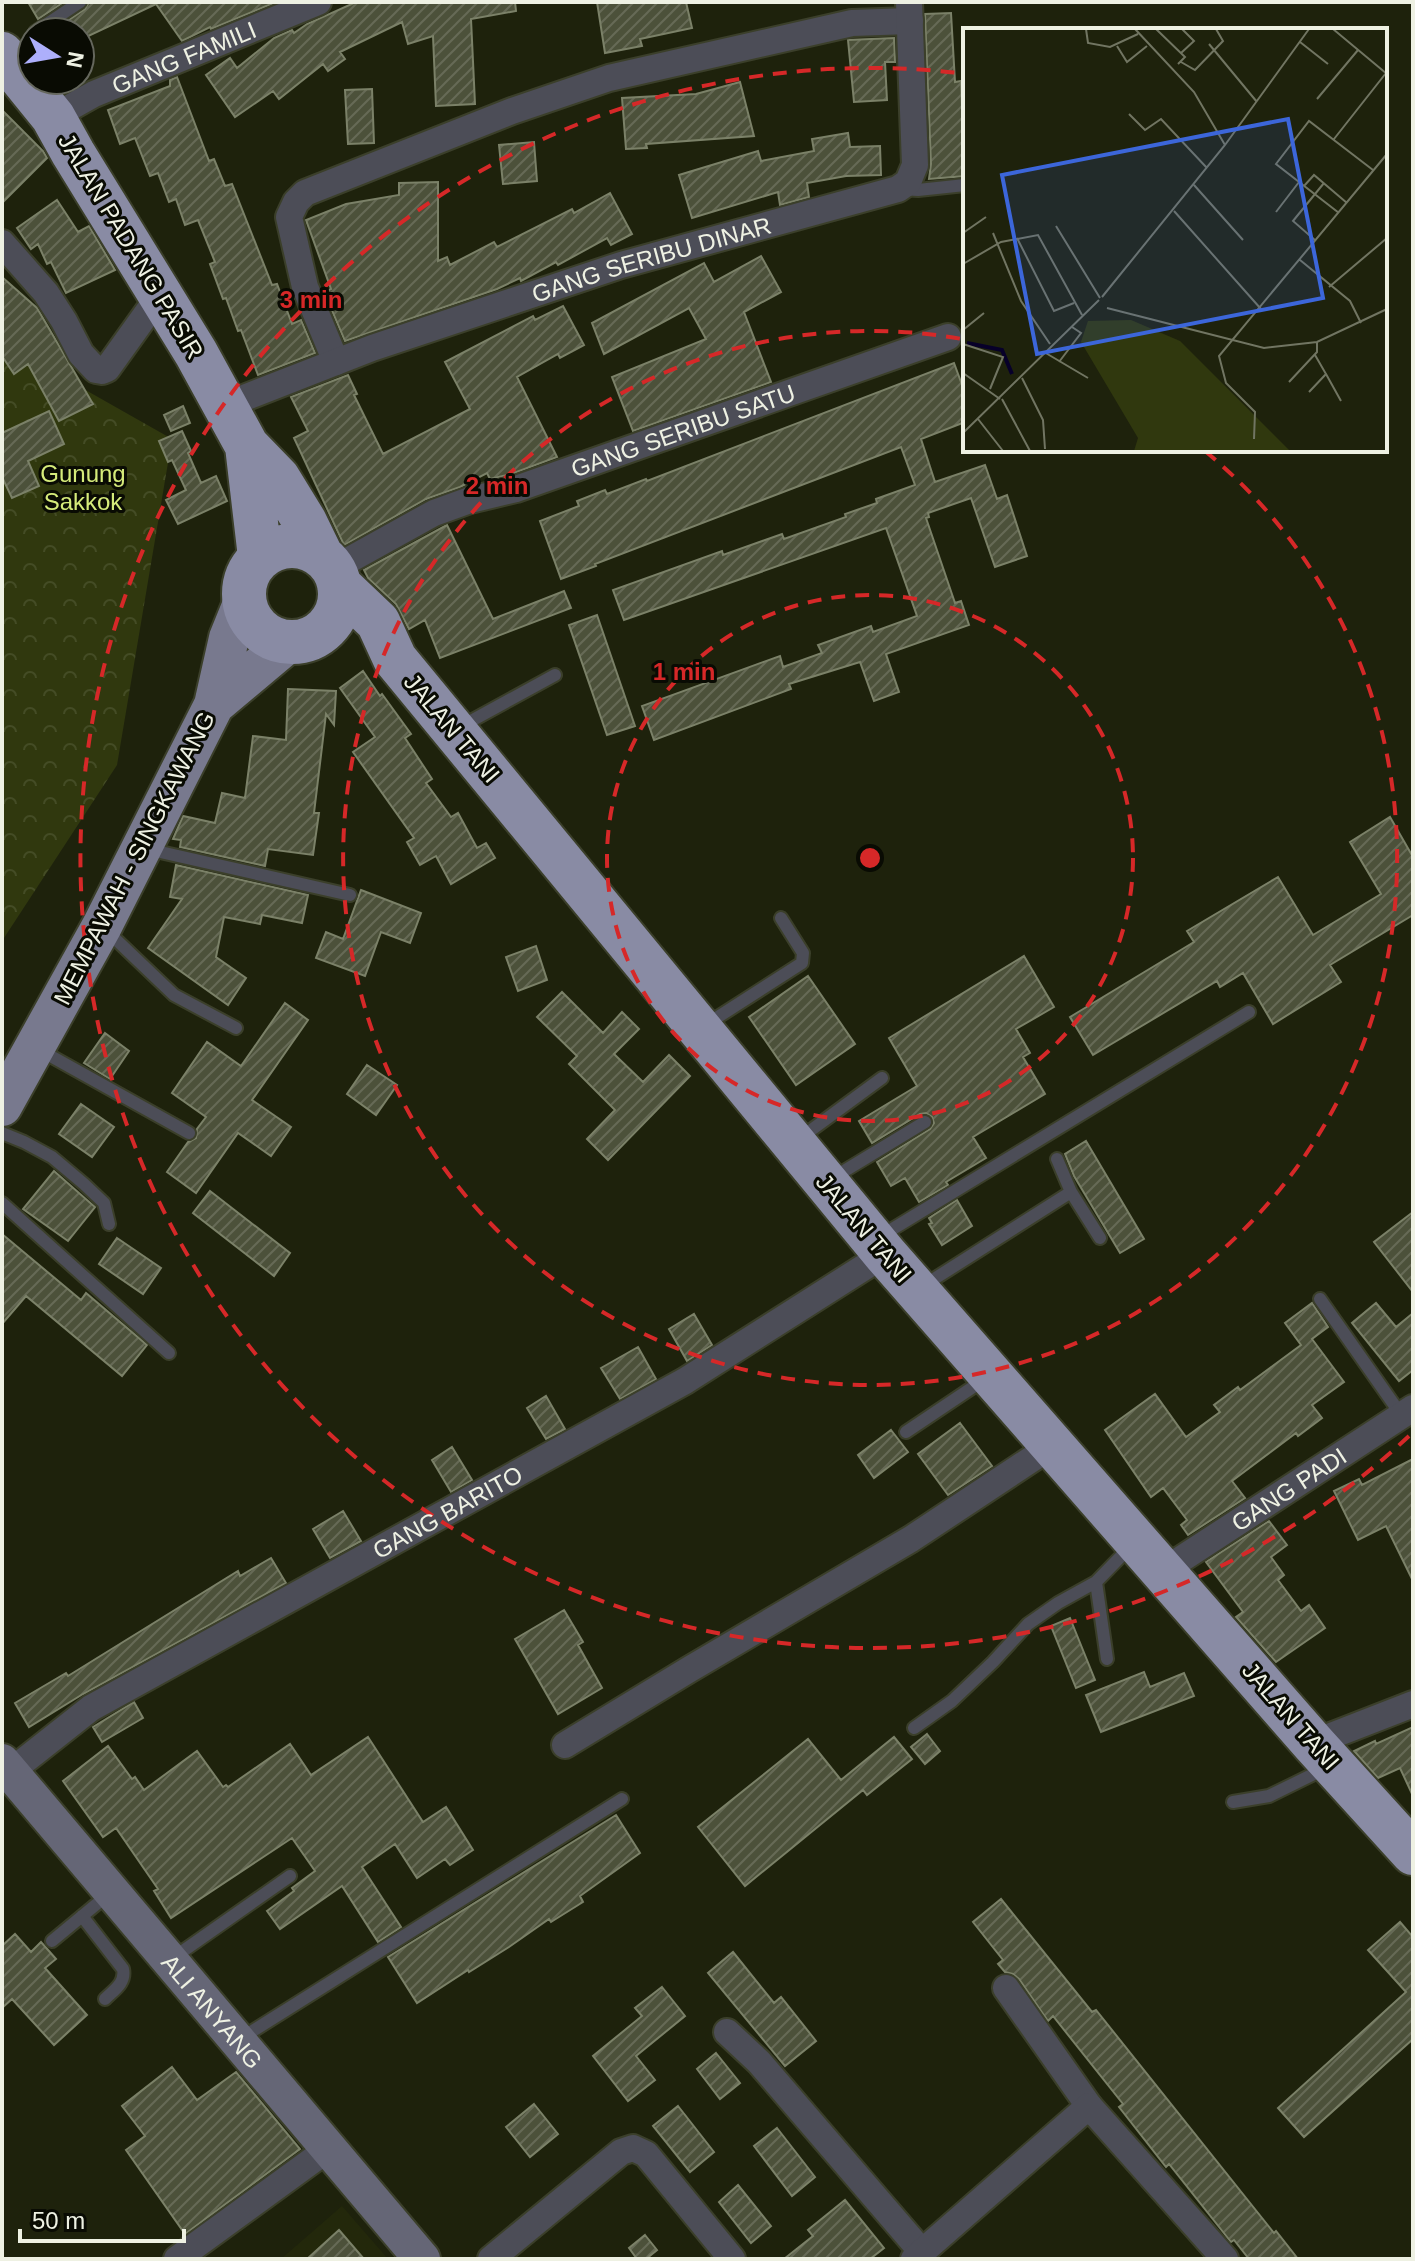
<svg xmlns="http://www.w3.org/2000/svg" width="1415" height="2261" font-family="Helvetica,sans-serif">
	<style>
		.built { fill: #23280b }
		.forest { fill: url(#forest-crowns) }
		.building { fill: url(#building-hatch); stroke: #7b8168; stroke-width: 2 }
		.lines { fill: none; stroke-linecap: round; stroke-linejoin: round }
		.lane-casing { stroke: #3b3f2a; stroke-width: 16 }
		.street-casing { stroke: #3b3f2a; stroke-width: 30 }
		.secondary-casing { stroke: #3b3f2a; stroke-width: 40 }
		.primary-casing { stroke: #3b3f2a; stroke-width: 44 }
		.highway-casing { stroke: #3b3f2a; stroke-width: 48 }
		.lane { stroke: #4c4d57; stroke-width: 12 }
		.street { stroke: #4c4d57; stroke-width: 26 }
		.secondary { stroke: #656676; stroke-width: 36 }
		.primary { stroke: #78798e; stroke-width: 40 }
		.highway { stroke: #898ba4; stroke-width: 44 }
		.ring { fill: none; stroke: #d62828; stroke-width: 4; stroke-dasharray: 14 10 }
		.labels { text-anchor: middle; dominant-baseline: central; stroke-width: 6; stroke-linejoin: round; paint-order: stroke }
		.street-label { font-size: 24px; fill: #eef1e3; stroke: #090b03 }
		.park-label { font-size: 24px; fill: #d5eb7a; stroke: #090b03 }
		.inset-river { fill: none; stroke: #070029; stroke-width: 4 }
		.inset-road { fill: none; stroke: #717562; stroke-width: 2 }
		.view { fill: #3c66da; fill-opacity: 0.15; stroke: #3c66da; stroke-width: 4 }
		.inset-edge { fill: none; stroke: #eef1e3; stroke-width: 4 }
		.centre { fill: #d62828; stroke: #090b03; stroke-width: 4 }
		.ring-label { font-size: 24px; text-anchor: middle; font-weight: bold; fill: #d62828; stroke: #090b03; stroke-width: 6; stroke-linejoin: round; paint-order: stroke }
	</style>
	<defs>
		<pattern id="forest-crowns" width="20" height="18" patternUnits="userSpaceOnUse" patternTransform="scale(2)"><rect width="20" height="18" fill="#30380e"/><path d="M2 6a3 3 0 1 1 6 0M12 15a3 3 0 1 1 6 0" fill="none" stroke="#444c25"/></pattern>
		<pattern id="building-hatch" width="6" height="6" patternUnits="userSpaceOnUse" patternTransform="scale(2)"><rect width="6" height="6" fill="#4c513a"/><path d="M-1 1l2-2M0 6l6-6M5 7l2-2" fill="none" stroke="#666a56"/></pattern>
	</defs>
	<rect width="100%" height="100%" fill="#1e220c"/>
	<path class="built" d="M342,2206L388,2259H281Z"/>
	<path class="forest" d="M22,354L172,439L117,765L2,941V357Z"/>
	<path class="building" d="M28,2H64L38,19Z
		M89,2H276L211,29L210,27L182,41L156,4L80,40V32H51L85,9Z
		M356,2H515L516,11L471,19L475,104L436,106L433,36L408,44L402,22L340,52L345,59L328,71L323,64L279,99L273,91L235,117L206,75L230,58L237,68L274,38L292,30L294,33L307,24Z
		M597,2H686L692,28L640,39L642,46L605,53Z
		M951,13L955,82L961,81L962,109H965V176L929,179L931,164L925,14Z
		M894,38L895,62H885L887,100L854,102L848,40Z
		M177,77L209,161L214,159L225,186L232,184L272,285L277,284L292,324L301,320L315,353L258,375L241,330L238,331L226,298L223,299L210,264L215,262L198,220L185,225L176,199L169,202L158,173L150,176L135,138L120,144L108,110L170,86V80Z
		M740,82L754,136L646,144L647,148L626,149L622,98L696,94Z
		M372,89L374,143L348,144L345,90Z
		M2,110L43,151L47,158L2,203Z
		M848,133L850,147L880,146L881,175L846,176L807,183L809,197L780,205L778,192L692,218L679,175L758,151L761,161L814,151L812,139Z
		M534,142L537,181L503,184L499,145Z
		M438,182V261L447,257L450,265L494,242L497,247L572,209L574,213L610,193L632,234L611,245L607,238L558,265L556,262L521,281L520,278L497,289L345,341L324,292L331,289L306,220L346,204L399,195V183Z
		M57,200L78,232L89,226L115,270L66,293L51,262L47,264L38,244L31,249L17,228Z
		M761,256L781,292L744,312L771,382L633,431L612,377L706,339L689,308L604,354L592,323L704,263L714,282Z
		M2,277L37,308L93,404L59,421L28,364L14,374L2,356Z
		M563,306L584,345L560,358L558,354L517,377L557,457L511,474L490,479L487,473L460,487L426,499L344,545L294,438L308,431L291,397L348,375L357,394L354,395L383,454L470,409L445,362L533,316L535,320Z
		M954,363L965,393V422L921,439L935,482L985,465L997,499L1007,495L1027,556L995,567L971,498L928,513L929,517L926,518L955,603L961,601L969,625L886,654L899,692L874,701L860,662L789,684L791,689L654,740L642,706L780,656L783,667L822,653L818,645L871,626L873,632L917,616L886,528L624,620L613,590L722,551L723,555L782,534L784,539L846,517L845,514L877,503L876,499L915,485L901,447L595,564L596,566L561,579L540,521L579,506L577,501L605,490L607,494L646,479L647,481Z
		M183,406L190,423L171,431L164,415Z
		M49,411L64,444L28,461L39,486L12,498L2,477V433Z
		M182,431L191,451L188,453L201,483L216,476L227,501L178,524L166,500L186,490L172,460L168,462L159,441Z
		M447,525L493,619L564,591L571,608L440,658L425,620L409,629L396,604L368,578L364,570Z
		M597,615L635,726L607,735L569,625Z
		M363,671L380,696L382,694L411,734L405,738L432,779L426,783L451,817L458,813L477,848L486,843L495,858L451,884L436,856L420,865L407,842L414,838L353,752L375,737L340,688Z
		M288,689L336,691L334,725L326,714L314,813H319L313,855L268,849L265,866L180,847L181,840L173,839L183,816L215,823L222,793L245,798L253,736L286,740Z
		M1390,817L1413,857V915L1330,965L1341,982L1273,1024L1243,973L1220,987L1217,981L1093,1055L1070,1017L1194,942L1187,931L1278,877L1313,935L1381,894L1350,842Z
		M176,865L308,895L302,923L262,915L260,924L224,917L216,957L246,978L228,1005L148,948L182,899L170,897Z
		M361,890L421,913L410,943L381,932L365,976L316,958L326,932L343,939Z
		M536,946L547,980L518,991L506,957Z
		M1024,956L1054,1007L1016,1029L1030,1053L1023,1057L1045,1094L973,1137L986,1158L946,1182L948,1185L919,1202L905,1178L891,1186L877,1162L930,1129L934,1123L932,1117L926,1113L920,1114L872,1143L859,1121L917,1086L889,1038Z
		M808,976L855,1044L796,1085L749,1017Z
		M562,992L603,1033L622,1012L639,1029L614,1054L643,1082L669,1055L690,1076L608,1160L587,1139L615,1110L569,1064L577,1056L537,1017Z
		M285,1003L308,1020L252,1100L291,1127L271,1156L238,1133L196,1193L167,1172L188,1142L196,1138L197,1129L206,1117L172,1093L207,1042L241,1066Z
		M105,1033L129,1051L110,1079L84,1063Z
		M367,1065L397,1085L376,1115L347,1094Z
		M81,1104L114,1127L92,1157L59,1134Z
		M1086,1141L1144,1239L1120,1253L1074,1176L1065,1154Z
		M54,1171L95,1207L68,1241L23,1209Z
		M210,1191L290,1253L274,1276L193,1213Z
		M957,1200L972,1226L942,1245L929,1224L932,1223L929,1218Z
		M1413,1212V1292L1374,1242Z
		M2,1234L81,1300L86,1293L147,1345L122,1376L26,1296L2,1324Z
		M117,1238L161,1268L143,1294L99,1264Z
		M1312,1303L1328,1327L1312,1339L1344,1382L1312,1405L1322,1418L1298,1436L1296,1433L1232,1481L1245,1498L1188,1535L1181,1525L1187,1520L1163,1488L1151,1497L1105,1430L1155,1394L1186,1437L1220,1412L1214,1405L1238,1387L1240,1390L1301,1345L1285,1323Z
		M1376,1303L1396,1327L1413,1313V1370L1399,1381L1352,1323Z
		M694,1314L712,1345L687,1361L669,1329Z
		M638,1347L656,1379L620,1399L601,1368Z
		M546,1396L565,1429L546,1439L527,1408Z
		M960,1423L992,1466L948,1495L918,1454Z
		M891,1430L908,1452L874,1478L858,1455Z
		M452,1447L472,1480L451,1492L432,1460Z
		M1413,1459V1581L1386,1526L1358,1540L1334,1491L1359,1479L1362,1485Z
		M343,1511L361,1541L330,1558L313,1529Z
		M1269,1521L1287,1545L1271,1557L1284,1575L1278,1580L1301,1611L1309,1605L1325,1628L1276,1662L1236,1617L1243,1612L1206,1562Z
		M271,1558L286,1583L83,1694L29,1727L15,1703L66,1673L68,1676L238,1571L240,1576Z
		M564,1610L583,1642L578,1645L602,1688L558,1714L515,1639Z
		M1070,1618L1095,1680L1076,1688L1051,1626Z
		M1144,1672L1150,1687L1184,1673L1194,1696L1101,1732L1086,1695Z
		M134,1702L143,1718L102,1742L93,1727Z
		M1413,1727V1796L1400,1768L1378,1778L1354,1751L1375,1741L1376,1744Z
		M927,1734L940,1751L925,1764L911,1747Z
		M368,1737L423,1822L446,1807L473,1850L450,1865L445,1859L417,1878L395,1844L362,1867L401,1927L378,1942L342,1886L280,1929L267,1911L294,1891L292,1888L315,1871L292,1838L171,1918L154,1891L158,1889L116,1828L103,1837L63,1781L108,1746L132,1779L135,1777L144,1790L197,1751L223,1787L226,1785L228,1787L290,1744L311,1775Z
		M894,1737L912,1759L867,1795L863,1790L745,1886L698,1827L808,1739L841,1780Z
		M616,1815L640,1853L580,1896L583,1902L551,1922L549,1919L509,1947L469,1972L468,1970L417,2003L388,1957Z
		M1001,1899L1092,2012L1096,2010L1274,2233L1276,2231L1298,2259H1249L1234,2240L1231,2242L1169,2164L1166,2167L1119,2107L1123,2104L1053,2016L1048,2021L1019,1979L1013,1974L1005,1972L998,1964L1003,1960L973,1922Z
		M1400,1922L1413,1937V2039L1304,2137L1278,2108L1406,1992L1368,1950Z
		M15,1934L31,1952L41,1942L56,1959L45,1968L87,2015L54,2045L12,1999L2,2008V1946Z
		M733,1952L774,2003L781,1997L816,2041L785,2066L708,1973Z
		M662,1987L685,2016L636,2056L655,2080L628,2101L593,2056L642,2016L635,2008Z
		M716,2053L740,2083L720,2099L697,2069Z
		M172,2067L197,2100L236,2072L300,2149L185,2234L126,2150L145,2136L122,2106Z
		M534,2104L558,2134L530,2157L506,2127Z
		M678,2106L714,2152L690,2172L653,2126Z
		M777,2128L815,2177L792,2196L754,2146Z
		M738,2185L771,2226L751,2243L719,2202Z
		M845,2200L884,2248L870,2259H784L813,2236L808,2230Z
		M339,2230L364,2259H307Z
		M645,2235L657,2250L646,2259H637L629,2248Z"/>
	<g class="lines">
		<defs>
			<path id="lane" d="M35,32L80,2
				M901,189L918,190L965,185
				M460,727L555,675
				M147,849L350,895
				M107,931L174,995L236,1028
				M707,1024L802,963L803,953L781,918
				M38,1049L189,1133
				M2,1133L24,1142L52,1157L84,1184L104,1203L109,1224
				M799,1139L882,1078
				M1057,1159L1071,1192
				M831,1179L925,1122
				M2,1203L169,1353
				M881,1236L1249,1012
				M923,1286L1071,1192L1100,1238
				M1320,1299L1402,1416
				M906,1432L985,1379
				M1107,1659L1096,1582L1131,1546
				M914,1728L952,1701L993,1662L1028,1624L1058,1603L1096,1582
				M1233,1802L1269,1796L1326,1768
				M82,1916L123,1969C126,1983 114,1990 105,1999
				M52,1941L110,1893
				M173,1958L290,1876
				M240,2039L622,1799"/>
			<g id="street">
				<path id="s1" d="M53,117L94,94L318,2"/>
				<path d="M2,243L46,293L64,321L81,354L96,370L102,371L107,369L160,295"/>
				<path d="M336,362L305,287L289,217L296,202L305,193L512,111L609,78L852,23L910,21"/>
				<path id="s2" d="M226,405L372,348L621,265L898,189L908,182L915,165L909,2"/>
				<path id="s3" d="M333,569L434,513L470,500L516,489L948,337"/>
				<path id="s4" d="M1163,1571L1413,1408"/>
				<path d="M1313,1743L1413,1704"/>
				<path d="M565,1745L690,1669L911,1539L1053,1445"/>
				<path id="s5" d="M10,1772L91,1708L685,1381L885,1254"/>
				<path d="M1006,1988L1089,2106"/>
				<path d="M727,2032L759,2062L922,2252"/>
				<path d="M177,2259L328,2149"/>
				<path d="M491,2259L621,2152L633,2148L646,2154L732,2259"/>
				<path d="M914,2259L1089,2106L1225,2259"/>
			</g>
			<g id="secondary">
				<path id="s6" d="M2,1762L422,2259"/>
			</g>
			<path id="primary" d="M214,705L289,642
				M2,1106L102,926L214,705L229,638L244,601"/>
			<path id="highway" d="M2,54L53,117L73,153L196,353L247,446L278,478L305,522L321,555
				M247,446L260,557
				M244 594a48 48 0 1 1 96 0a48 48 0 1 1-96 0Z
				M339,585L378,622L395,659L885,1254L1313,1743L1413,1853"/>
		</defs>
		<use href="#lane" class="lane-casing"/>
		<use href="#street" class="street-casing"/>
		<use href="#secondary" class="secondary-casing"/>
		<use href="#primary" class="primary-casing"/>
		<use href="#highway" class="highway-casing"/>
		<use href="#lane" class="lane"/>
		<use href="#street" class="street"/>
		<use href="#secondary" class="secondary"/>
		<use href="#primary" class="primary"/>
		<use href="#highway" class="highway"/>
	</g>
	<g class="ring">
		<circle cx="870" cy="858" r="263"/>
		<path d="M1205 451A527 527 0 1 1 962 339"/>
		<path d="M1409 1436A790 790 0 1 1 959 73"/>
	</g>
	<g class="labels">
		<g class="street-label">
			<text stroke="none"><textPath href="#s1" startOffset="144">GANG FAMILI</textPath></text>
			<text transform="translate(131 246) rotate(59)">JALAN PADANG PASIR</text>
			<text stroke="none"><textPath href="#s2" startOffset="450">GANG SERIBU DINAR</textPath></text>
			<text stroke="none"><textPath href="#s3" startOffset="378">GANG SERIBU SATU</textPath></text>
			<text transform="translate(452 728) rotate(50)">JALAN TANI</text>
			<text transform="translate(134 858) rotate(-63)">MEMPAWAH - SINGKAWANG</text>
			<text transform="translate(864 1228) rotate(50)">JALAN TANI</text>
			<text stroke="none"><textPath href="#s4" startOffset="150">GANG PADI</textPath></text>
			<text stroke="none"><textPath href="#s5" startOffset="510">GANG BARITO</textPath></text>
			<text transform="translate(1291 1716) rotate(49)">JALAN TANI</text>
			<text stroke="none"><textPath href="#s6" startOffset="326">ALI ANYANG</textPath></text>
		</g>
		<g class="park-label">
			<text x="83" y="473">Gunung<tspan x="83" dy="28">Sakkok</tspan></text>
		</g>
	</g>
	<g transform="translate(963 28)">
		<rect width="424" height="424" fill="#1e220c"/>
		<path d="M168,292L217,313L327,423H171L175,410L118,314L125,293Z" fill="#30380e"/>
		<path class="inset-river" d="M4,315L39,322L49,346"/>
		<path class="inset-road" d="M123,1L125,15L147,19L175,6M172,1L231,64L262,117M193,1L222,29L215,36M370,1L424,46M337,14L365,36M246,16L294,74M154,18L164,34L184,18M218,25L231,13L219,1M218,34L232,42L260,13L253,1M354,71L395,22M166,86L182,102L198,91L244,140M371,111L423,45M231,157L280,212M341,158L351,147L384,175M211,183L298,281M313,184L336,154M376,185L313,136L346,93L410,142M93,198L137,270M0,205L23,189M30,205L58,273L87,316M54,210L91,283L111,275M353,213L330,193L361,155M337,232L387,273L398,295M0,236L38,214L75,207L119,287M366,259L424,210M139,269L262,117L346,1M144,280L301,320L354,314L424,281M0,302L21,285M0,316L40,329L27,361M81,324L125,350M96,334L118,305L109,299M0,345L37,371M363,346L378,373M59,350L80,392L82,421M326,354L354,324V314M346,364L363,346L352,327M39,371L67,423M15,391L40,423M0,405L136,272M291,411L292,384L263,355L256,328L424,126"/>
		<path class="view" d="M325,91L360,270L74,326L39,147Z"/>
		<rect width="424" height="424" class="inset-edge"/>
	</g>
	<circle cx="870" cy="858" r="12" class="centre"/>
	<g class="ring-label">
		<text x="311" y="308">3 min</text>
		<text x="497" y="494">2 min</text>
		<text x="684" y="680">1 min</text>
	</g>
	<rect width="1415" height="2261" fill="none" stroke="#eef1e3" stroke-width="8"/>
	<g transform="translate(56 56) rotate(101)"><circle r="38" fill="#090b03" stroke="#65675d" stroke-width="2"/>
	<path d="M0-6L14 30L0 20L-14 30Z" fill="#adaffb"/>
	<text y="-12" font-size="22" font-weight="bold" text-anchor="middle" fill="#eef1e3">N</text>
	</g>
	<path d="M20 2229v12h164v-12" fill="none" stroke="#eef1e3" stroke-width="4"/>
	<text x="32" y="2229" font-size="24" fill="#eef1e3" stroke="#090b03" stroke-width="6" paint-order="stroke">50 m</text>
</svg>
